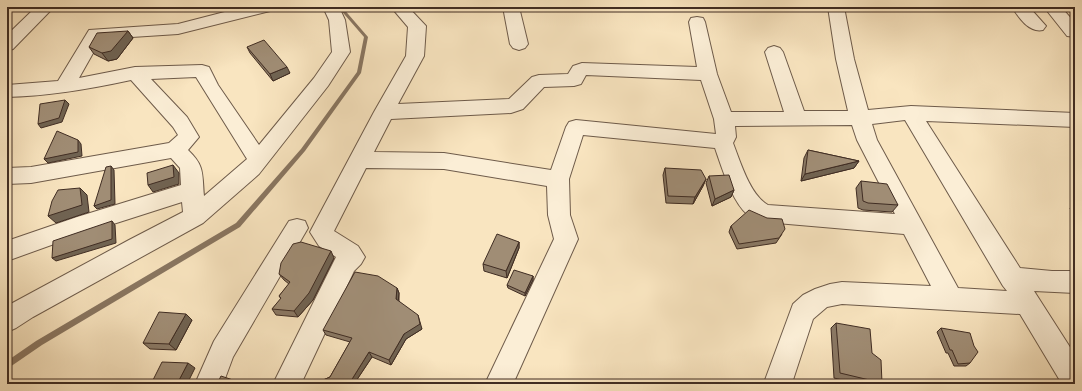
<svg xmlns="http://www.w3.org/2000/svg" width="1082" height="391" font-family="Alegreya,serif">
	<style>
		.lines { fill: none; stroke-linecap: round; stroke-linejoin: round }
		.stream { fill: #897661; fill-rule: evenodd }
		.minor-casing { stroke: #6e5b4a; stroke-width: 2 }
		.minor { fill: #fbeed6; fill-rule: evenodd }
		.wall { fill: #8a7965; stroke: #402d23 }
		.shaded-wall { fill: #706352; stroke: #402d23 }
		.building { fill: #a08d75; stroke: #402d23 }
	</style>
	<rect width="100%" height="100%" fill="#f9e5c0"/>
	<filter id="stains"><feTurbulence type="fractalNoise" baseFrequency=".005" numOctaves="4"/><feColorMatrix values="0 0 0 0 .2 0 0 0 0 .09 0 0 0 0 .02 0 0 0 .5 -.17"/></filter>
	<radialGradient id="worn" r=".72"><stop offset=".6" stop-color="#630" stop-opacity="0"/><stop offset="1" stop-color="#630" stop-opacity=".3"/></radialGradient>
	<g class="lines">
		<path class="stream" d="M338,7H342L368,37L361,73L305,151L240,227L42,345L7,369V361L36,341L236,223L301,149L357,72L364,37Z"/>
		<defs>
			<path id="minor" d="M36,7H54L13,49L7,51V35Z
				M244,7H272L270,11L178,34L101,39L79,78L135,67L202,65L209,67L218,85L259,145L314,78L332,52L329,20L323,7H339L345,20L350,52L328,86L259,174L203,223L33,317L16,328L7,332V306L129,240L183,212L182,202L82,234L7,261V241L77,217L181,185L180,168L171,158L31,183L7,184V168L31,167L169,143L178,135L173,127L131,80C90,89 49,96 7,97V85L58,81L89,30L178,24ZM196,77L247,159L204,196C202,174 205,166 188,150L199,137L187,117L151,79Z
				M391,7H408L426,26L424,56L398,104L509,99L532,77L539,75L568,74L573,66L582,63L697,67L689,22L691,18L697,17L703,18L705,22L717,74L731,112H784L765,52L768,48L774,46L780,48L783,52L804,111H848L836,59L828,7H844L854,59L868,110L911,106L1075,113V127L926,121L1020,268L1052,271H1075V293L1034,291L1075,355V384H1062L1020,314L842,304L827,307L813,319L793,380L794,384H766L765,380L793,304L803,295L815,289L830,284L842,282L931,286L904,234L765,222C760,220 753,219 748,215C732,202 722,168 715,148L583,135L569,179L570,215L578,239L513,384H485L554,239L548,215L547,186L444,169L366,168L334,231L358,246L365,257L361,264L354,271L301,384H273L336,257L319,246L310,232L374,112L406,56L408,27ZM586,75L701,80L714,119L716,134L576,120L569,122L566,127L551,170L444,153L374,152L391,119L511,113L523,109L544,87L574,86L581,84ZM905,120L1003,286L1007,291L958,288L877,140L872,124ZM852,125L857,140L895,214L768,205C750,195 740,161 733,143L736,137L735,126Z
				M503,7H519L528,44L525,48L519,50L513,48L510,44Z
				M1012,7H1029L1046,26L1043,30C1029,33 1019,18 1012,7Z
				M1044,7H1061L1075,23V37L1067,36Z
				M297,219L305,221L308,228L233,357L223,384H195L214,341L289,221Z"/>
		</defs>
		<use href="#minor" class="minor-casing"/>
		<use href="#minor" class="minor"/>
	</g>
	<path class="wall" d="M128,31L133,38L117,59L108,61L94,54L89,47Z
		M247,47L290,73L273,81L250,53Z
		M808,150L859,161L854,168L801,181L804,158Z
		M665,168L706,179L703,186L693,204L666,203L663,175Z
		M709,176L734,190L731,197L712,206L706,183Z
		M861,181L898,205L892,212L863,210L858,208L856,188Z
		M1075,204V223L1070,208Z
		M731,226L782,234L776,243L737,249L729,232Z
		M519,242V248L507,278L484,271L483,264Z
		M334,258L313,300L298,317L276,315L272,309L281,299L279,296L289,284L284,280L279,274Z
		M533,276V280L525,296L508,288L507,285Z
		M397,288L399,293V301L422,329L406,339L391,365L372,357L354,384H314L330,377L350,342L326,335L323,330Z
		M192,320L176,350L150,349L143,343Z
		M836,323L882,383L880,384H859L834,378L831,328Z
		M941,328L970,363L966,366H954L948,353H946L937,332Z"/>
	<path class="shaded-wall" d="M128,31L133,38L117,59L108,61L102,53Z
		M287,67L290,73L273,81L270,74Z
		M65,100L69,104L62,122L41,128L38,124Z
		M78,140L81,144L82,156L48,163L44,159Z
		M859,161L854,168L801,181L805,174Z
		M173,165L179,173V184L153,192L148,185Z
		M111,166L114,170L115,204L97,209L94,206Z
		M706,179L703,186L693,204L695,197Z
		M80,188L87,195L89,212L56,223L48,216Z
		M734,190L731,197L712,206L715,199Z
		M112,221L115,225L116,243L56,261L52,258Z
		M519,242V248L507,278L506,271Z
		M331,251L334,258L313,300L298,317L294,311Z
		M533,276V280L525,296V293Z
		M397,288L399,293L398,304L396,299Z
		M186,314L192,320L176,350L169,344Z
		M418,315L422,329L406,339L391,365L389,360L404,334Z
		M369,352L372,357L354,384H349Z
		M188,363L195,368L187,384H177Z"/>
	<path class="building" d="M128,31L111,51L102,53L89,47L97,33Z
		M264,40L287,67L270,74L247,47Z
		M65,100L59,118L38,124L40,104Z
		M57,131L78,140V152L44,159Z
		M808,150L859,161L805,174Z
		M173,165L174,177L148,185L147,173Z
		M111,166V200L94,206L106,167Z
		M665,168L701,170L706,179L695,197L668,196Z
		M729,175L734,190L715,199L709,176Z
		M861,181L887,184L898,205L868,203L863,201Z
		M80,188L82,205L48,216L52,201L58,190Z
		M749,210L767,218L782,219L785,229L779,238L739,244L731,226Z
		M112,221V239L52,258L53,241Z
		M497,234L519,242L506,271L483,264Z
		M301,242L331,251L309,293L294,311L272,309L281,298L279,296L290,282L279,274L281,263L293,244Z
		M514,270L533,276L525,293L507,285Z
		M355,272L378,276L397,288L396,299L418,315L420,324L404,334L389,360L369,352L349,384H314L330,377L352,338L323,330Z
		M159,312L186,314L169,344L143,343Z
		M836,323L870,329L872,353L881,360L882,383L840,373Z
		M941,328L970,333L974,346L978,352L970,363L958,364L952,350H950Z
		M162,362L188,363L177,384H151Z
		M221,376L239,382L238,384H217Z
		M291,381H295L299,384H289Z"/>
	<rect width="1082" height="391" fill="none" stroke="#f9e5c0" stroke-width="24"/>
	<rect x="8" y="8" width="1066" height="375" fill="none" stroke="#402d23" stroke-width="2"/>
	<rect x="12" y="12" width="1058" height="367" fill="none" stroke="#402d23"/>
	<rect width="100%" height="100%" filter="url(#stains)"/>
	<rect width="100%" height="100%" fill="url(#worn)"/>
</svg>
